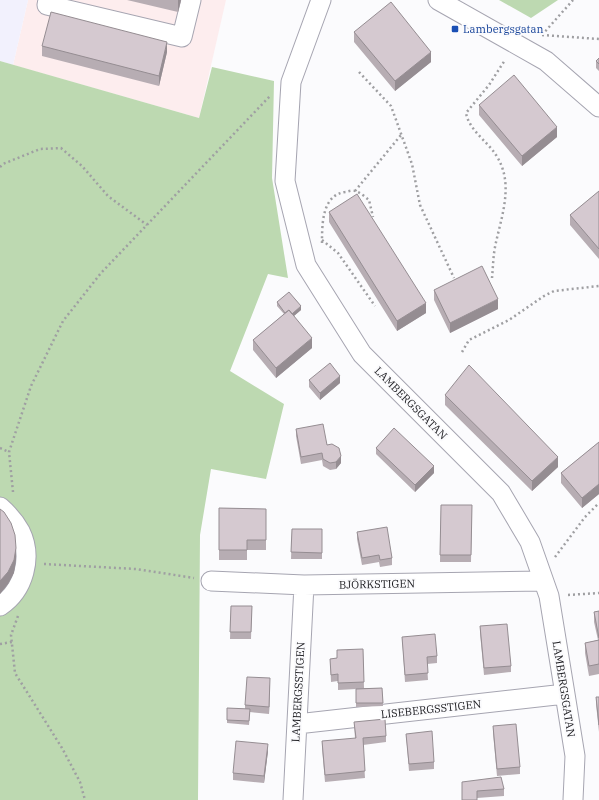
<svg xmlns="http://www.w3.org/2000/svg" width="599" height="800" font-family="'IBM Plex Serif',serif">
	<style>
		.commercial { fill: #fdedee }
		.built { fill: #f2f1fd }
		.green { fill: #bdd9b1 }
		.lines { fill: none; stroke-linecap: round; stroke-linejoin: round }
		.minor-casing { stroke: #a6a5b1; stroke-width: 21 }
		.path { stroke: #9f9fa2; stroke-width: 2.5; stroke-dasharray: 2 3; stroke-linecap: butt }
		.minor { stroke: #fff; stroke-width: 19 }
		.wall { fill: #b7adb3 }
		.shaded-wall { fill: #958d92 }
		.building { fill: #d5c9d0; stroke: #958d92 }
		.transit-dot { fill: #1a4fb4; stroke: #fbfbfd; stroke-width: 1.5 }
		.labels { text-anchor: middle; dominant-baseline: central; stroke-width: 4; stroke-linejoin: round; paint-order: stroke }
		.transit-label { font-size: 11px; fill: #164399; stroke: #fbfbfd; text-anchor: start }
		.street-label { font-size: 11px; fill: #1c1c20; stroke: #fbfbfd }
	</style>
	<rect width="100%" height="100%" fill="#fbfbfd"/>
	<path class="commercial" d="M28,0H226L199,118L13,65Z"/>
	<path class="built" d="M0,0H28L13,65L0,61Z"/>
	<path class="green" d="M499,0H558L531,18Z
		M0,61L199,118L212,67L274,81L272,178L288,278L268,274L230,371L284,404L266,479L211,469L200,535L198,800H0Z"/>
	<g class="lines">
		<defs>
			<path id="minor" d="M48,0L47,5L182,37L191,0
				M321,0L291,82L285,181L306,265L362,354L501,493L530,542L549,596L565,694L575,756L573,800
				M438,0L546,61L599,107
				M0,507C8,514 15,522 20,531C33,557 24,590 0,606
				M211,581L304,585L543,581
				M297,724L565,694
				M293,800L304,585"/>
		</defs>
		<use href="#minor" class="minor-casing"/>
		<path class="path" d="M542,35L599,39
			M542,35L573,0
			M359,72L391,106L412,164L420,205L454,278
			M0,167L3,164L40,149L61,148L82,166L108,196L147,225
			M355,191L401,135
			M322,240L338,253L375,306
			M322,243C322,224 322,194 346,192C349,191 353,190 355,191C360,192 365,197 369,200L373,217
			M492,278C493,268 493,258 495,247C501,217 515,184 496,155C487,141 469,130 466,113L489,85L505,60
			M462,352L469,340L509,320L544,296L554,291L599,286
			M0,448L9,452
			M13,492L9,452L31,386L63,321L101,273L270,96
			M555,557L585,517L599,503
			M44,564L136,569L194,578
			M568,595L599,593
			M18,616L11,635L15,673L62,748L80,782L85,800
			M0,644L12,642"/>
		<use href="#minor" class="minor"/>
	</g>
	<path class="wall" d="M127,0H181L178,12Z
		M354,32L431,62L395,91L354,42Z
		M42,46L167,52L159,86L42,56Z
		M599,58V71L596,68V61Z
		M479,105L557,137L522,166L479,115Z
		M599,191V259L570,225V215Z
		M329,212L426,313L397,331L329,222Z
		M434,290L498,309L450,333L434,300Z
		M277,302L301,310L294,316L312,348L276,378L253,350V340L284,314L277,306Z
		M309,380L340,383L320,400L309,387Z
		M445,395L558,467L532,491L445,405Z
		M296,429L327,445L341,463L336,469L330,470L323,466L322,460L301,464L296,436Z
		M599,442V494L582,508L561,483V473Z
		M376,448L434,473L415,492L376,454Z
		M441,505H472L471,562H440Z
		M219,508L266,509V550H247V560H219Z
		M292,529H322V559H291Z
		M357,532L392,558V565L380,567L379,562L362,565L357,539Z
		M231,606H252L251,639H230Z
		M599,611V674L589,676L585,653V643L598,640L594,622V612Z
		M480,626L511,666V672L484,675L480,633Z
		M402,637L437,656V663L427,664L428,680L405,682Z
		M363,649L364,688H382L383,706L356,707V689L338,690V681L331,682L330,659L337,658Z
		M270,685L269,714L250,712L249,725L227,723V708L245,709V705Z
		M596,697H599V732L596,704Z
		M354,722L386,736V742L363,745L365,778L325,782L322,748V741L355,739Z
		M493,726L520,767V774L497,776L493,733Z
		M406,734L434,762V769L409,771Z
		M268,751L264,783L233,780V773Z
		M462,782L504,789V796L477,798Z"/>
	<path class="shaded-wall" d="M178,0H181L178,12Z
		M167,42V52L159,86V76Z
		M431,52V62L395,91V81Z
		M557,127V137L522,166V156Z
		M498,299V309L450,333V323Z
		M426,303V313L397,331V321Z
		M301,306V310L289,320V316Z
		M312,338V348L276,378V368Z
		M340,376V383L320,400V393Z
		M341,456V463L336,469V462Z
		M558,457V467L532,491V481Z
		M434,466V473L415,492V485Z
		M599,484V494L582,508V498Z
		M16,548V560L14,573L8,584L0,594V581Z
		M270,678V685L269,714V707Z
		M268,744V751L264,783V776Z"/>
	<path class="building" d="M391,2L431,52L395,81L354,32Z
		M51,12L167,42L159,76L42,46Z
		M599,58V64L596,61Z
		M514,75L557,127L522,156L479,105Z
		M599,191V249L570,215Z
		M357,194L426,303L397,321L329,212Z
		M482,266L498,299L450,323L434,290Z
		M289,292L301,306L292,314L289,310L285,313L277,302Z
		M289,310L312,338L276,368L253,340Z
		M330,363L340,376L320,393L309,380Z
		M469,365L558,457L532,481L445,395Z
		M323,424L327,445L332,444L339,448L341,456L336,462L330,463L323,459L322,453L301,457L296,429Z
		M394,428L434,466L415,485L376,448Z
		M599,442V484L582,498L561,473Z
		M441,505H472L471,555H440Z
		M219,508L266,509V540H247V550H219Z
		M0,509L4,512L11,523L15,535L16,548L14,560L8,572L0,581Z
		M387,527L392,558L380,560L379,555L362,558L357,532Z
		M292,529H322V553L291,552Z
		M231,606H252L251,632H230Z
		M599,611V638L594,612Z
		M507,624L511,666L484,668L480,626Z
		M435,634L437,656L427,657L428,673L405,675L402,637Z
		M599,640V664L589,666L585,643Z
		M363,649L364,682L338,683V674L331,675L330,659L337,658V650Z
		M247,677L270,678L269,707L245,705Z
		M382,688L383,703H356V689Z
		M596,697H599V725Z
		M227,708L250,709L249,721L227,720Z
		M385,719L386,736L363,738L365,771L325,775L322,741L356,738L354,722Z
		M516,724L520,767L497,769L493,726Z
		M432,731L434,762L409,764L406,734Z
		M236,741L268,744L264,776L233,773Z
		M501,777L504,789L477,791V800H462V782Z"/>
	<rect class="transit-dot" x="451" y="25" width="8" height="8" rx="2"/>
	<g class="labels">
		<g class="transit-label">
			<text x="463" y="29">Lambergsgatan</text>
		</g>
		<g class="street-label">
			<text transform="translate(411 403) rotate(45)">LAMBERGSGATAN</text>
			<text transform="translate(377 584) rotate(-1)">BJÖRKSTIGEN</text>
			<text transform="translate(564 689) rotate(81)">LAMBERGSGATAN</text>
			<text transform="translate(298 692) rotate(-87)">LAMBERGSSTIGEN</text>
			<text transform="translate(431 709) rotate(-6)">LISEBERGSSTIGEN</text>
		</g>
	</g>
</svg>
